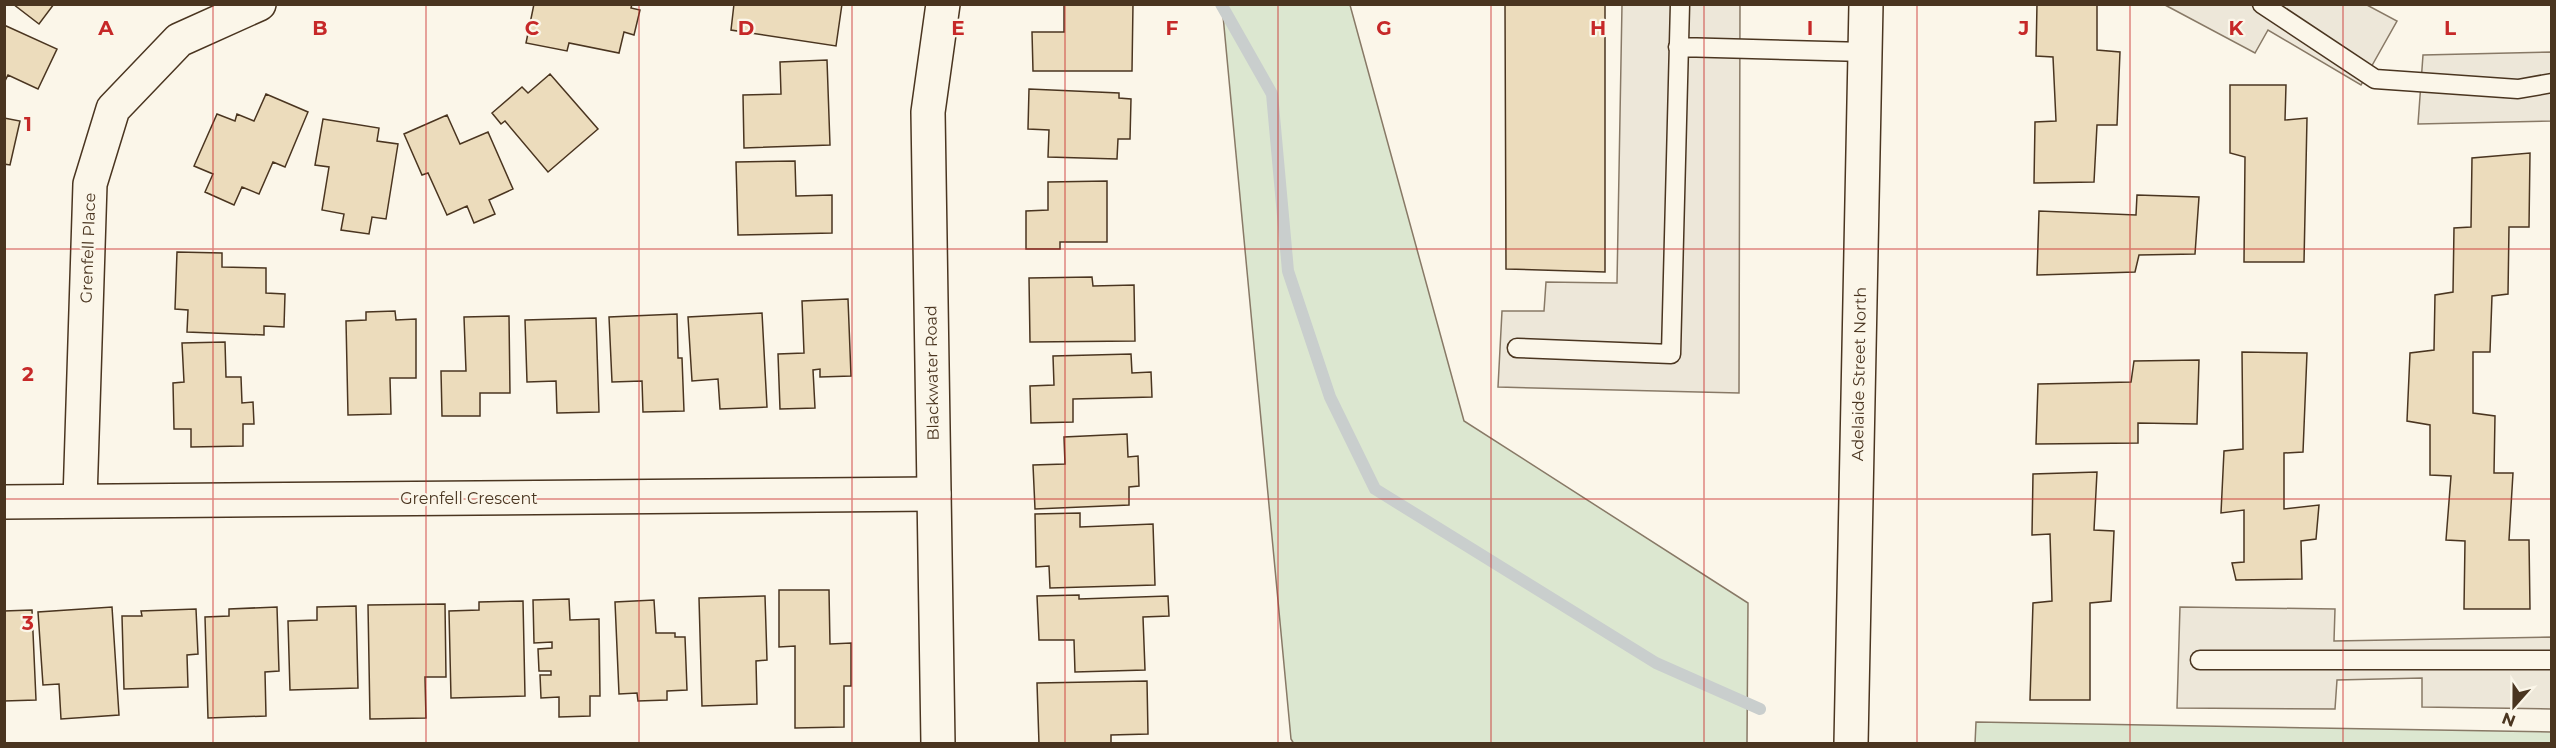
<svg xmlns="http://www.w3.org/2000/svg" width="2556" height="748" font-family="Montserrat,sans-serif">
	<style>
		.green { fill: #dce7d0; stroke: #887966; stroke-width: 1.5 }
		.parking { fill: #ede7d9; stroke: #887966; stroke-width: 1.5 }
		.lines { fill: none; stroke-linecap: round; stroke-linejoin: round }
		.stream { stroke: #c9cecd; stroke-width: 12 }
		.building { fill: #ecdcbc; stroke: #4a3520; stroke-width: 1.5 }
		.lane-casing { stroke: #4a3520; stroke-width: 21 }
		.street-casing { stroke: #4a3520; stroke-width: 36 }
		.secondary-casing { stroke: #4a3520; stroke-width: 36 }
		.lane { stroke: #fbf6e9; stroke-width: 18 }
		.street { stroke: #fbf6e9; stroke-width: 33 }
		.secondary { stroke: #fbf6e9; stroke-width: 33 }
		.grid { fill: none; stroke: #c62828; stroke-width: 1.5; stroke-opacity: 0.55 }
		.labels { text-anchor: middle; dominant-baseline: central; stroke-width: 4.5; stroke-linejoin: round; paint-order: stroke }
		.street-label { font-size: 16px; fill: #4a3520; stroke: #fbf6e9 }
		.grid-label { font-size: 20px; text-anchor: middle; font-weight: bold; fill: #c62828; stroke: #fbf6e9; stroke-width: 4.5; stroke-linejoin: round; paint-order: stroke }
	</style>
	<rect width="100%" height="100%" fill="#fbf6e9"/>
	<path class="green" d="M1222,5H1350L1464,421L1748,603L1747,743L1294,744L1291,739Z
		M1976,722L2551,732L2552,743L1975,744Z"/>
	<path class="parking" d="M1622,5H1740L1739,393L1498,387L1502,311H1544L1546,282L1617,283Z
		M2165,5H2367L2397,21L2361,85L2268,30L2255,53Z
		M2551,52V121L2418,124L2423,55Z
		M2180,607L2335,609L2334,641L2551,637V709L2422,707V678L2337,680L2335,709L2177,708Z"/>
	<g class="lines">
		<path class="stream" d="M1221,4L1272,94L1288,271L1330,397L1375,489L1656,663L1760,709"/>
	</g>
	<path class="building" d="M13,4H54L39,24Z
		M534,4H632L631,8L640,10L634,35L624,32L619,53L569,43L567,51L526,43Z
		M734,4H842L836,46L731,30Z
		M1064,4H1133L1132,71H1033L1032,32H1064Z
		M1505,4H1605V272L1506,269Z
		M2037,4H2097V50L2120,52L2117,125H2097L2094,182L2034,183L2035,122L2056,121L2053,57L2036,56Z
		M4,25L57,49L38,89L8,75L4,83Z
		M827,60L830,145L744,148L743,95L781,94L780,62Z
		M550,74L598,129L548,172L505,121L501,124L492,113L522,87L528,93Z
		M2230,85H2286L2285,120L2307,118L2304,262H2244L2245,157L2230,153Z
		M1029,89L1119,93V98L1131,99L1130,139H1118L1117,159L1048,157L1049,130L1028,129Z
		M266,94L308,112L285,167L273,162L259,194L242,187L234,205L205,192L213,174L194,166L217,114L235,121L237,114L254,121Z
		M447,115L460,144L488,132L513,189L489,200L495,214L474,223L467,206L447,215L428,173L422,175L404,134Z
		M4,118L20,121L10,165L4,164Z
		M323,119L379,128L377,141L398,144L386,219L372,217L369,234L341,230L344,214L322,210L329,167L315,165Z
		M2530,153L2529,227H2509L2508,294L2492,296L2490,352H2473V413L2495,416L2494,473H2513L2509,540H2529L2530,609H2464L2465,541L2446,540L2451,476L2430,475V425L2407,421L2410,353L2434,350L2435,295L2453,292L2454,228L2471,227L2472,158Z
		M795,161L796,196L832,195V233L738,235L736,162Z
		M1107,181V242H1060V249H1026V211L1048,210V182Z
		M2137,195L2199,197L2195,254L2139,255L2135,272L2037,275L2039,211L2136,215Z
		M177,252L222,253V267L266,268V293L285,294L284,327L264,326V335L187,332L188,310L175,309Z
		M1092,277L1093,286L1134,285L1135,341L1030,342L1029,278Z
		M848,299L851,376L820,377V369L813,370L815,408L780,409L778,354L804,353L802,301Z
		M395,311L396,320L416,319V378H390L391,414L348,415L346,321L366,320V312Z
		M762,313L767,407L720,409L718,379L692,381L688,317Z
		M677,314L678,358H682L684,411L643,412L642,381L612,382L609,317Z
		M509,316L510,393H480V416H442L441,371H466L464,317Z
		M596,318L599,412L557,413L556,381L527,382L525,320Z
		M225,342L226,377H241L242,403L253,402L254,424H243V446L191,447V429H174L173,383L184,382L182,343Z
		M2242,352L2307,353L2303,452L2284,453V509L2319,505L2316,539L2301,541L2302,579L2236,580L2232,563L2244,562V510L2221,513L2224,451L2243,449Z
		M1131,354L1132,373L1151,372L1152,397L1073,399V422L1031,423L1030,386L1054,385L1053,356Z
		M2199,360L2197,424L2138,423V443L2036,444L2038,384L2131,382L2134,361Z
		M1127,434L1128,457L1138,456L1139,486L1129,487V505L1035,509L1033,465L1065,464L1064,437Z
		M2097,472L2094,530L2114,531L2111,601L2090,603V700H2030L2033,603L2052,601L2050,534L2032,535L2033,474Z
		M1080,513V527L1153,524L1155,585L1050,588L1049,566L1036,567L1035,514Z
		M779,590H829L830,644L851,643V686H844V727L795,728V646L779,647Z
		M1079,595V599L1168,596L1169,616L1143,617L1145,670L1075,672L1074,640H1039L1037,596Z
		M765,596L767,660L756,661L757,704L702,706L699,598Z
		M569,599L570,620L599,619L600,696H590V716L559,717V697L541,698L540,675H551V671H539L538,649L552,648V642L534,643L533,600Z
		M654,600L656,633H675V637H685L687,690L667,691V700L638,701L637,693L619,694L615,602Z
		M523,601L525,696L451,698L449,611L479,610V602Z
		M445,604L446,677H425L426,718L370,719L368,605Z
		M356,606L358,688L290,690L288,621L317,620V607Z
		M112,607L119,715L61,719L59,684L43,685L38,612Z
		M277,607L279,671L265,672L266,716L208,718L205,617L229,616V609Z
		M196,609L198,654L187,655L188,687L124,689L122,616H142L141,611Z
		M32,610L36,700L4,701V611Z
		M1147,681L1148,734L1111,735V744H1039L1037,683Z"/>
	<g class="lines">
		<defs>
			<path id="lane" d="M2262,4L2375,79L2518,89L2552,83
				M1678,47L1865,52
				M1517,348L1671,354L1680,4
				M2200,660H2552"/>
			<path id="street" d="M80,500L90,184L113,109L179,40L259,4
				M4,502L934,494"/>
			<path id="secondary" d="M938,744L928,112L943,4
				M1851,744L1866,4"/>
		</defs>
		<use href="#lane" class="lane-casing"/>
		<use href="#street" class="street-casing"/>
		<use href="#secondary" class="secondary-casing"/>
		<use href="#lane" class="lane"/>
		<use href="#street" class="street"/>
		<use href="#secondary" class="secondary"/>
	</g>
	<path class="grid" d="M213,4V744M426,4V744M639,4V744M852,4V744M1065,4V744M1278,4V744M1491,4V744M1704,4V744M1917,4V744M2130,4V744M2343,4V744M4,249H2552M4,499H2552"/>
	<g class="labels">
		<g class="street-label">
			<text transform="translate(88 248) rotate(-88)">Grenfell Place</text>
			<text transform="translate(932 373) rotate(-91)">Blackwater Road</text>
			<text transform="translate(1859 374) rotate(-89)">Adelaide Street North</text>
			<text x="469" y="498">Grenfell Crescent</text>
		</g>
	</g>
	<g class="grid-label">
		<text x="106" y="35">A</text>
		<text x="320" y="35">B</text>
		<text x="532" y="35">C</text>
		<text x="746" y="35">D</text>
		<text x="958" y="35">E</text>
		<text x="1172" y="35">F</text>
		<text x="1384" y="35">G</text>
		<text x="1598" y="35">H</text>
		<text x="1810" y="35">I</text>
		<text x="2024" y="35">J</text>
		<text x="2236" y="35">K</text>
		<text x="2450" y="35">L</text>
		<text x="28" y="131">1</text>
		<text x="28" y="381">2</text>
		<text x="28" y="630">3</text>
	</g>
	<rect width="2556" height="748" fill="none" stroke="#4a3520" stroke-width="12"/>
	<g transform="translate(2514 706) rotate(201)" stroke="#fbf6e9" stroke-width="4.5" paint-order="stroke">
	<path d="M0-4.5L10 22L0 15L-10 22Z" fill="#4a3520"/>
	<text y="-9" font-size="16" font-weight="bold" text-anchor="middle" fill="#4a3520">N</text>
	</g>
</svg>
